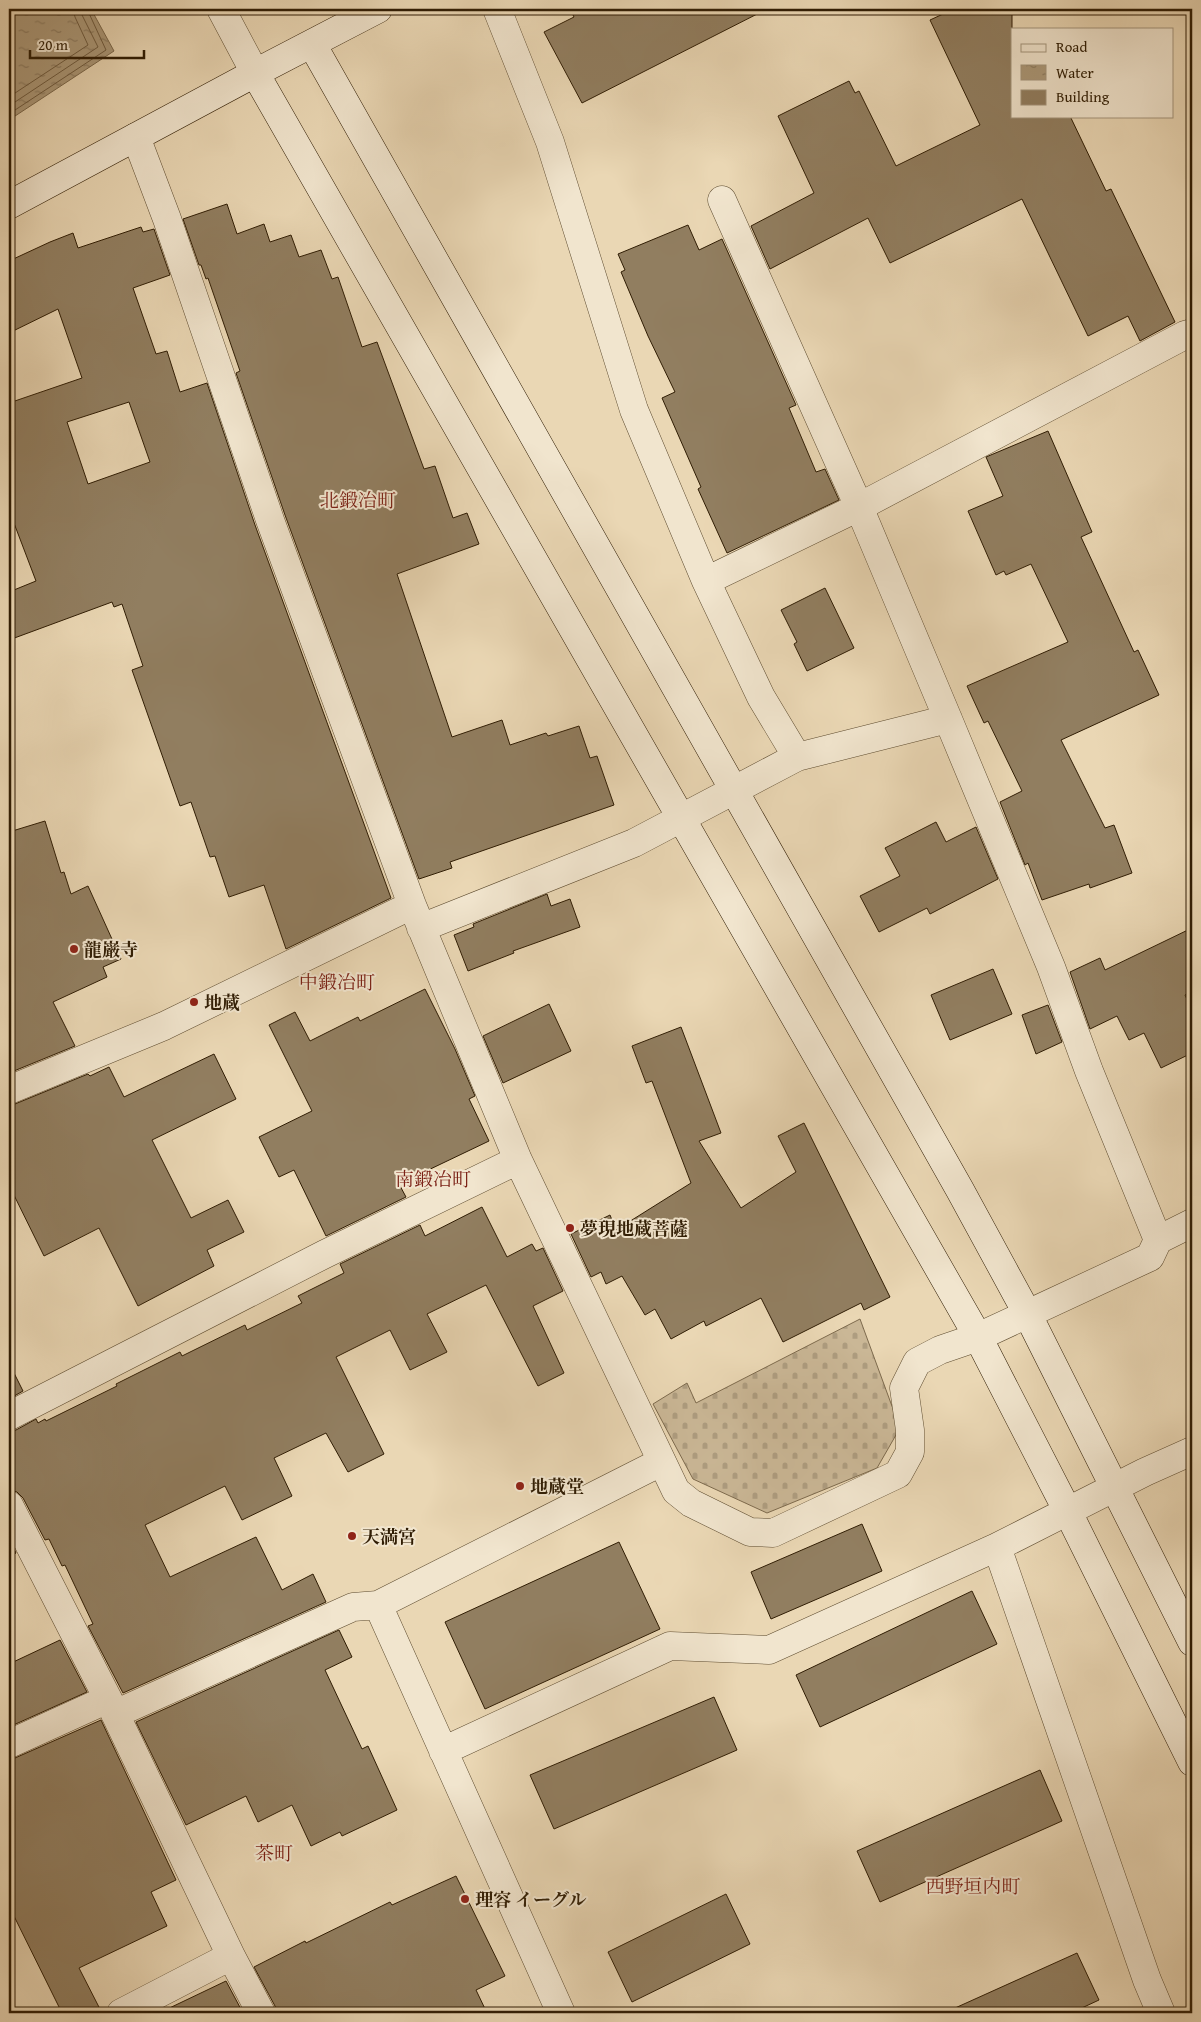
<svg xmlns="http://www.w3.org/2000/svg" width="1201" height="2022" font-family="'Gentium Book Plus','Noto Serif JP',serif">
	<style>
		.cemetery { fill: url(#cemetery-stones); stroke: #7d6a4d }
		.water { fill: url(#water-ripples); stroke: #7a674a }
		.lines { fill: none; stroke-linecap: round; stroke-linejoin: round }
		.shore { stroke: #6e5a3e; stroke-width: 1 }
		.building { fill: #917e60; stroke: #301d04; fill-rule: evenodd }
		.street-casing { stroke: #5e4c30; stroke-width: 29 }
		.secondary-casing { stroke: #301d04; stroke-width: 29 }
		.street { stroke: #f1e5ce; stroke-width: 28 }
		.secondary { stroke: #f1e5ce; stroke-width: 28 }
		.poi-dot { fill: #8f2418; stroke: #f1e5ce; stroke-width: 2 }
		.labels { text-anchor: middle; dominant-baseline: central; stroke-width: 4; stroke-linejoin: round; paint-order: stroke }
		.poi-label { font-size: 18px; font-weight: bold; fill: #301d04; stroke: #f1e5ce; text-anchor: start }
		.neighbourhood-label { font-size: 19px; fill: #7a1f14; stroke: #f1e5ce }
	</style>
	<defs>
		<pattern id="cemetery-stones" width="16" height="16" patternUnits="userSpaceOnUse" patternTransform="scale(1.25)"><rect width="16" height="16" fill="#cab796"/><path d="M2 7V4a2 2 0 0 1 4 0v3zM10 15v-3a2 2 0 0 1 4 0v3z" fill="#ae9d80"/></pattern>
		<pattern id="water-ripples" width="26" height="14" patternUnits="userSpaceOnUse" patternTransform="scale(1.25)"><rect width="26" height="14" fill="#ab9878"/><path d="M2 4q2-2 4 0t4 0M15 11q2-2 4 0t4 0" fill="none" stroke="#8c7b60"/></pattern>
	</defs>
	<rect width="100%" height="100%" fill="#ead7b4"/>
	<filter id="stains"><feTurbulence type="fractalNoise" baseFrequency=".004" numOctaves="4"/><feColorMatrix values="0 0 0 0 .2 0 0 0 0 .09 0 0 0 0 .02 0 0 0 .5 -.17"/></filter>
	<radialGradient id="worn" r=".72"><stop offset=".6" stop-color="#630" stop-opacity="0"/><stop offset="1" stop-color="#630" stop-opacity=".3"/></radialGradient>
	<path class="cemetery" d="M860,1319L900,1428L877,1468L767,1513L693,1479L653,1404L687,1383L696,1403Z"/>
	<path class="water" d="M23,9H91L114,51L9,120V17Z"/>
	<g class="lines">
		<path class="shore" d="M9,97L88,45L75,17L73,9
			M9,106L98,47L82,15L81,9
			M9,114L106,50L87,9"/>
	</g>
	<path class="building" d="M570,9H767L582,103L544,32L574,17Z
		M954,9H1012V116H1070L1106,191L1111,189L1175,322L1140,341L1128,316L1088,336L1022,199L890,263L868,218L770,269L751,226L814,193L778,116L849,81L855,93L859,91L896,166L980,125L930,20Z
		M227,204L237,234L264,224L270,242L291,235L299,257L321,250L332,279L338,277L362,347L377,342L424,469L435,466L453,518L467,513L479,544L397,574L452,737L502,720L510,745L546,733L548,736L579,726L590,758L597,756L614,805L450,862L452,868L419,879L285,515L236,373L240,371L208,278L206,279L201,265H199L183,219Z
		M688,225L699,250L722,239L796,405L789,408L816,472L825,469L839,500L727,553L698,489L701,487L662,398L675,392L648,336L621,272L625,270L618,254Z
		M141,227L143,232L154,229L170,275L133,288L156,354L167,351L180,392L207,383L255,525L391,898L286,949L264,885L229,897L215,856L210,857L191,802L180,806L132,670L143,666L122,604L114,607L112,602L9,640V592L36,581L9,510V403L82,378L58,309L9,333V261L50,242L73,233L78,248ZM129,402L150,462L88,484L67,422Z
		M1048,431L1092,532L1081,537L1134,652L1138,650L1159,695L1061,740L1105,828L1114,825L1132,873L1090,888L1089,884L1042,900L1028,863L1025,865L1000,802L1022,791L988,721L984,723L967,686L1068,642L1031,564L1006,575L1004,571L996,575L968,511L1003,496L986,457Z
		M825,588L854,648L807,671L794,644L797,642L781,610Z
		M45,821L61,873L64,872L71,894L88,886L121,959L103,967L107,977L53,1002L75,1046L9,1073V832Z
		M936,822L946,842L976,827L998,879L930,914L927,908L879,932L860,896L900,876L885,848Z
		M547,894L551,906L570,899L580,927L513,951L514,953L468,971L454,935L474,927L473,924Z
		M1192,928V991L1185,995L1192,1010V1053L1161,1068L1144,1033L1129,1040L1117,1016L1090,1029L1070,972L1100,958L1105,970Z
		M993,969L1012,1014L950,1040L931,995Z
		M425,989L455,1049L475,1096L469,1099L489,1141L399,1184L406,1197L326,1236L294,1170L279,1177L259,1137L312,1111L269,1025L295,1012L310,1041L358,1017L360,1021Z
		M549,1004L571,1051L503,1083L483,1036Z
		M1048,1005L1062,1042L1036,1054L1022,1015Z
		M681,1027L721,1133L699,1141L741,1208L796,1172L778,1136L804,1123L890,1297L864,1310L861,1303L783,1342L761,1298L706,1326L704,1321L671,1339L655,1309L645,1315L622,1276L606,1284L601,1272L591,1277L571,1234L610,1215L616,1230L691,1183L652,1081L646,1083L632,1046Z
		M214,1054L236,1099L152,1140L191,1218L228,1200L244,1232L207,1250L214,1266L138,1306L99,1228L44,1256L9,1185V1105L15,1104L88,1074L90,1076L109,1067L124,1097Z
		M482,1207L507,1257L532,1244L536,1251L543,1248L563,1291L533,1306L564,1373L538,1386L486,1285L427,1314L447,1352L410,1370L390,1330L336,1357L384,1454L348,1472L326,1433L274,1458L292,1496L242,1520L225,1486L145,1525L170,1577L256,1537L282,1590L313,1574L326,1602L123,1693L88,1626L93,1624L65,1565L62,1566L49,1539L45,1540L23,1498L17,1492L9,1490V1432L16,1430L36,1419L38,1423L45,1419L46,1421L117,1386L116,1384L180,1352L182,1356L245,1325L247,1330L302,1303L298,1296L344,1273L340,1264L420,1225L425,1236Z
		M9,1363L23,1391L9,1399Z
		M862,1524L882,1571L771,1619L751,1572Z
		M9,1539L16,1553L9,1557Z
		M619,1542L660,1629L485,1709L445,1622Z
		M972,1591L997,1644L820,1727L796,1675Z
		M339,1630L352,1657L325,1670L362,1749L368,1746L397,1810L342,1836L340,1832L311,1846L292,1805L258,1822L246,1796L186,1825L136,1722Z
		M60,1640L87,1692L9,1727V1664Z
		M714,1697L737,1750L554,1829L530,1775Z
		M101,1720L176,1880L151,1892L167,1926L79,1968L102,2013H62L9,1906V1759L15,1758Z
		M1040,1770L1062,1821L880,1902L857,1851Z
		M456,1876L505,1976L476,1990L487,2013H277L275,2006L254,1967L305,1941L306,1943L390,1902L392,1905Z
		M726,1894L750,1944L632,2002L608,1952Z
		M1077,1953L1099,2000L1071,2013H944Z
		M226,1981L243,2013H159Z"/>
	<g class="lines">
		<defs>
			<path id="street" d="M221,9L255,73
				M497,9L550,142L634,410L706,581
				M136,137L167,219L270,520L412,905L518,1160L676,1491L691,1503L750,1532L773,1533L898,1474L910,1452V1430L904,1388L917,1362L940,1350L978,1337L1150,1257L1158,1240L1192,1223
				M722,200L859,507L948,719L1051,967L1089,1071L1158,1240
				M797,757L761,697L706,581L859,507L1185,335L1192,333
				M421,928L634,843L797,757L948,719
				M9,1090L164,1026L412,905
				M9,1416L325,1254L518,1160
				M9,1505L108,1699L231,1956L261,2013
				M997,1547L1147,1980L1161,2013
				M115,1714L353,1607L378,1605
				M9,1744L108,1699
				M443,1751L670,1646L769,1650L997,1547L1145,1472L1192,1451
				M121,2013L231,1956
				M561,2013L378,1605L661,1462"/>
			<path id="secondary" d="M312,44L960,1190L1028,1315L1192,1642
				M255,73L978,1337L1068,1512L1192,1762
				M9,205L255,73L378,9"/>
		</defs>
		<use href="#street" class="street-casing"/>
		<use href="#secondary" class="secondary-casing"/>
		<use href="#street" class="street"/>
		<use href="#secondary" class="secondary"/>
	</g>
	<g class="poi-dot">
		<circle cx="74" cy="949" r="5"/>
		<circle cx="194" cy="1002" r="5"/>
		<circle cx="570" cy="1228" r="5"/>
		<circle cx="520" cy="1486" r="5"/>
		<circle cx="352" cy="1536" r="5"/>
		<circle cx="465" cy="1899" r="5"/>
	</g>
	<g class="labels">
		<g class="poi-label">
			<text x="84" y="949">龍巌寺</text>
			<text x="204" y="1002">地蔵</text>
			<text x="580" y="1228">夢現地蔵菩薩</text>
			<text x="530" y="1486">地蔵堂</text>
			<text x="362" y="1536">天満宮</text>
			<text x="475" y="1899">理容 イーグル</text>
		</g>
		<g class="neighbourhood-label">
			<text x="358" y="500">北鍛冶町</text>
			<text x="337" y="982">中鍛冶町</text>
			<text x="433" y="1179">南鍛冶町</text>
			<text x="274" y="1853">茶町</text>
			<text x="973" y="1886">西野垣内町</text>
		</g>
	</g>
	<rect width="1201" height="2022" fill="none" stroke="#ead7b4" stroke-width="30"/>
	<rect x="10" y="10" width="1181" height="2002" fill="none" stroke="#301d04" stroke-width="2.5"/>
	<rect x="15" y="15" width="1171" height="1992" fill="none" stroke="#301d04"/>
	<rect x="1011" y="28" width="162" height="90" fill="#f1e5ce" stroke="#a4957d"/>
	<rect x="1021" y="44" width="25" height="8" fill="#f1e5ce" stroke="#a4957d"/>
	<text x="1056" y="52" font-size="15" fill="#301d04">Road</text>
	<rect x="1021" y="65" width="25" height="15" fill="url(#water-ripples)" stroke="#a4957d"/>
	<text x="1056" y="78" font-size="15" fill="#301d04">Water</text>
	<rect x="1021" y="90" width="25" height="15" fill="#917e60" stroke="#a4957d"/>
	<text x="1056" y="102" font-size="15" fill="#301d04">Building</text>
	<path d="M30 50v8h114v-8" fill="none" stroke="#301d04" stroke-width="2.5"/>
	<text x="38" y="50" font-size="15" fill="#301d04" stroke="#f1e5ce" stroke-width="4" paint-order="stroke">20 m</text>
	<rect width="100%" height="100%" filter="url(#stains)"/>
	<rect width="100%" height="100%" fill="url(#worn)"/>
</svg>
